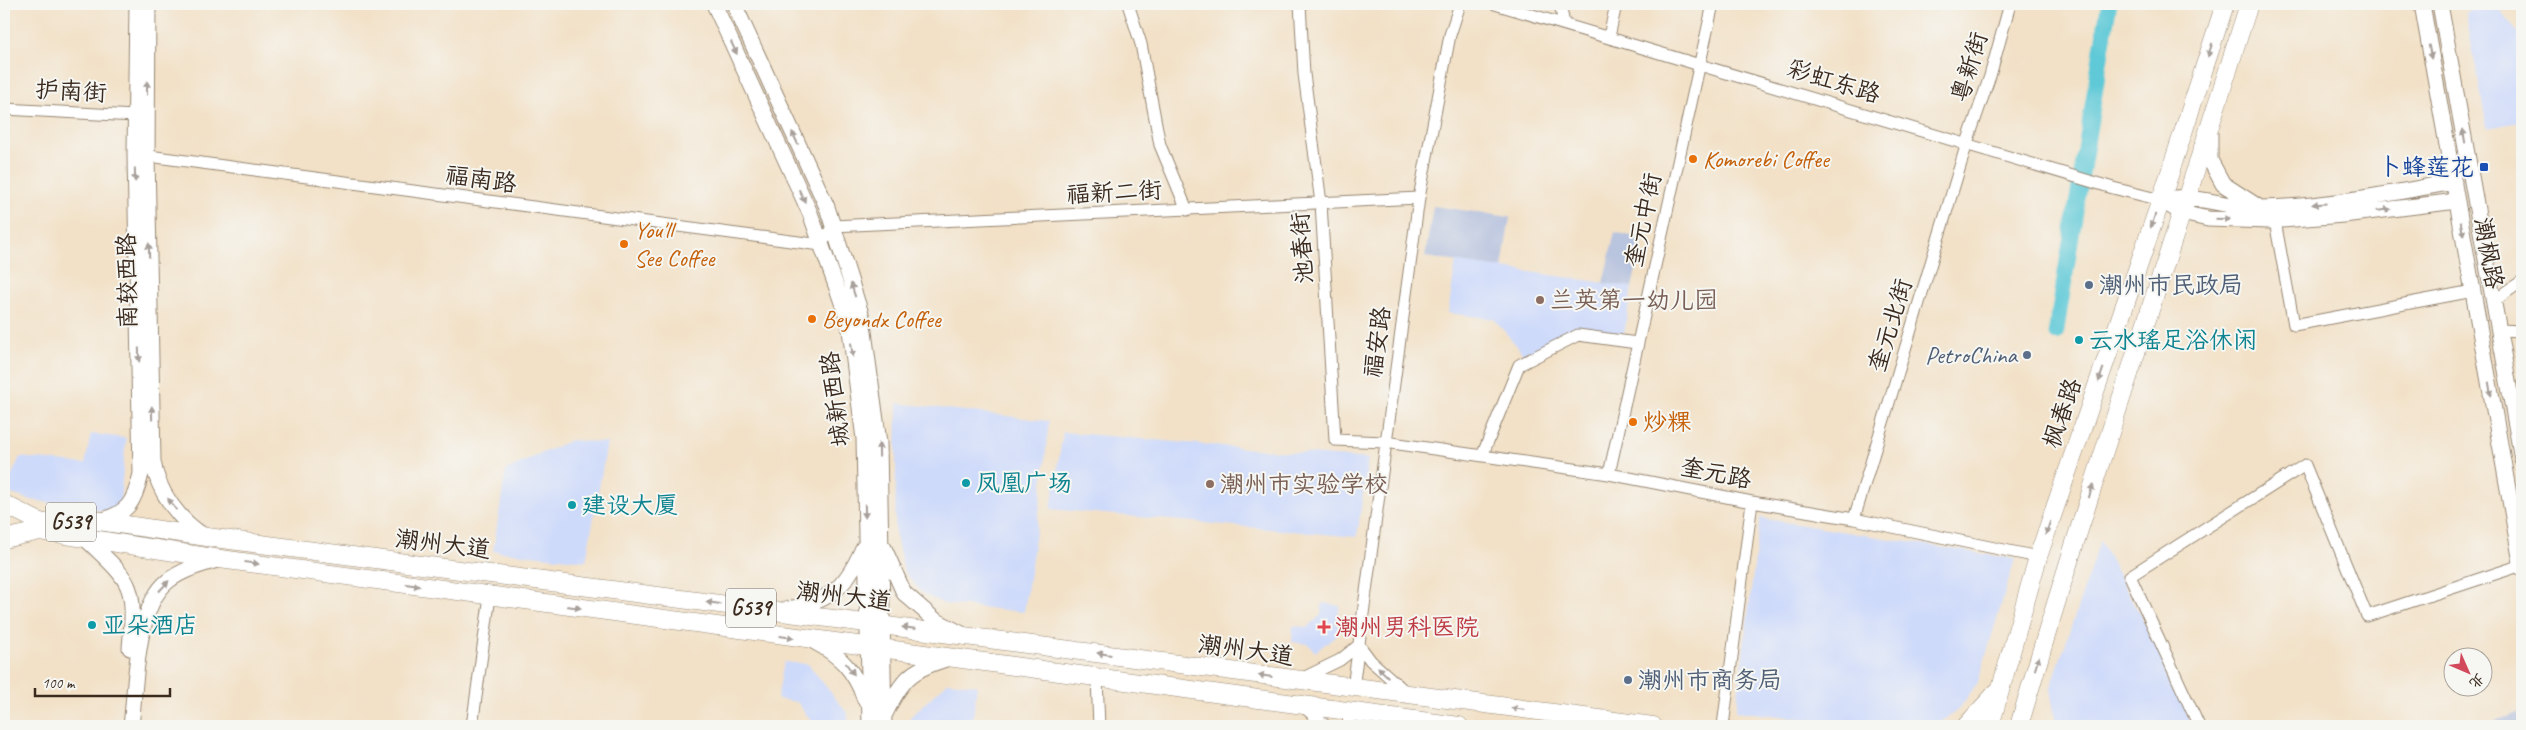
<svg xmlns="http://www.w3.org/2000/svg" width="2526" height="730" font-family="Caveat,'LXGW WenKai TC',sans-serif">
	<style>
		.built { fill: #cedafa }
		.industrial { fill: #b9c4de }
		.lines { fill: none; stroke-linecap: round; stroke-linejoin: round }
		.stream { stroke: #5ec9d7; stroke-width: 2.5 }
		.river { stroke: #5ec9d7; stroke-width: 16 }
		.minor-casing { stroke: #968672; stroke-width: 13 }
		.major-casing { stroke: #968672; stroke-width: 17 }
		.highway-casing { stroke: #968672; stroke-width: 19 }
		.minor { stroke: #fff; stroke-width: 11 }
		.major { stroke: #fff; stroke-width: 15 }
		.highway { stroke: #fff; stroke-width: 18 }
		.oneway { fill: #a79f9a }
		.food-dot { fill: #e8710a; stroke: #f6f6f2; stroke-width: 2 }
		.transit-dot { fill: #1a4fb4; stroke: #f6f6f2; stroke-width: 2 }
		.service-dot { fill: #5c6f8a; stroke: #f6f6f2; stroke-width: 2 }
		.education-dot { fill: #8d6e63; stroke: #f6f6f2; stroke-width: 2 }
		.culture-dot { fill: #0f9aa8; stroke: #f6f6f2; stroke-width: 2 }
		.health-dot { fill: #e0444e; stroke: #f6f6f2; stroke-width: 2 }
		.labels { text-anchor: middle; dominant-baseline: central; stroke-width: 4; stroke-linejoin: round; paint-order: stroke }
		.shield { fill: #f6f6f2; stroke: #73675e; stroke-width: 1 }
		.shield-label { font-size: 22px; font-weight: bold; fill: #3b2a1e }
		.street-label { font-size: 24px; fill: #3b2a1e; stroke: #f6f6f2 }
		.food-label { font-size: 24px; fill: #c56008; stroke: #f6f6f2; text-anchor: start }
		.transit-label { font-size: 24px; fill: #164399; stroke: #f6f6f2; text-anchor: end }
		.service-label { font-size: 24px; fill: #4e5e75; stroke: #f6f6f2; text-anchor: start }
		.education-label { font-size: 24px; fill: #785e54; stroke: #f6f6f2; text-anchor: start }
		.culture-label { font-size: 24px; fill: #0d838f; stroke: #f6f6f2; text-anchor: start }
		.health-label { font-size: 24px; fill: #be3a42; stroke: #f6f6f2; text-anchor: start }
	</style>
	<rect width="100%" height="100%" fill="#f6f6f2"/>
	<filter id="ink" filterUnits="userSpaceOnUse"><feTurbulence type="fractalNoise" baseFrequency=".02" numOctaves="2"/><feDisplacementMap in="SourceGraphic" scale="10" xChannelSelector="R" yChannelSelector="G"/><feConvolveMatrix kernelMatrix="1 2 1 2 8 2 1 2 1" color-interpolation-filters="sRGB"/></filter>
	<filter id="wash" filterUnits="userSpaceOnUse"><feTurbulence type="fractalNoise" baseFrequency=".0096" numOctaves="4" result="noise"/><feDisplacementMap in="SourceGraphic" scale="20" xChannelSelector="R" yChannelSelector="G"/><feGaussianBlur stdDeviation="1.12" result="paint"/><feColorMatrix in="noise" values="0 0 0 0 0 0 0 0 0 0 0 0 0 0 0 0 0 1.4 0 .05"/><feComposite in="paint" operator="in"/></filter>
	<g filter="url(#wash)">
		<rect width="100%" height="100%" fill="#f2e1c7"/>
		<path class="built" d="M2480,4H2497L2522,39V121L2520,122L2487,128L2466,14Z
			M1456,261L1632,287L1624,334L1579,329L1525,356L1494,319L1448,313Z
			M897,403L1049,421L1041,499L1024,612L944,604L922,593L904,571L895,533Z
			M1063,432L1368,459L1357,537L1051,509Z
			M91,434L126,438L119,513L31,500L4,492L20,457L85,464Z
			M571,440L607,443L586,561L493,551L506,470Z
			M1760,518L2015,559L1978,682L1959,709L1940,723L1931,726H1867L1736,711Z
			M2100,540L2168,667L2193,726H2057L2056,723L2050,690Z
			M1322,603L1340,606L1336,623L1342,631L1315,652L1308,644L1292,642L1293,626L1308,627L1321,615Z
			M784,662L808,664L848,714V726H815L797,702L777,699Z
			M948,682L977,685L972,726H910V717Z"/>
		<path class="industrial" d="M1433,206L1510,217L1502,268L1425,257Z
			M1615,232L1643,239L1632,287L1603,283Z
			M2522,712V726H2478Z"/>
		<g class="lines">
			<path class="stream" d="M2520,327L2519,322L2522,320"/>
			<path class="river" d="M2056,332L2109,4"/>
		</g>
	</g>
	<g filter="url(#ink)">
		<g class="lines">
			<defs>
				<path id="minor" d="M1128,4L1141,44L1160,145L1187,210
					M1300,4L1304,74L1321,203L1335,440L1385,442L1609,474L1752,502L1854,519L2038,557
					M1495,4L2113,188L2161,200
					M1560,4L1564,24
					M1609,37L1616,4
					M4,109L135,116
					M141,155L821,245L833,226L1419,198
					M2275,221L2294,325L2473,291
					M2494,301L2522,281
					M2499,330L2522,331
					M1482,456L1519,365L1578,335L1637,343
					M1609,474L1713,4
					M1854,519L1967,143L1990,76L2010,4
					M1097,678L1099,726
					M1301,679L1340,660L1359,645L1371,661L1407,693
					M1353,688L1419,198L1450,35L1460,4
					M1304,707L1326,726
					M472,726L490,596
					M1348,726L1349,713
					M1723,726L1752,502
					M2199,726L2130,576L2305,465L2367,616L2522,565"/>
				<path id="major" d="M148,4L147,156L153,461C157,491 180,522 206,537
					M714,4L810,213L849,322L864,439L870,726
					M734,4L827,207L862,317L879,443L884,726
					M2422,4L2522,568
					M2440,4L2522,459
					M2210,133V160L2223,184L2257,206
					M2175,198C2203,196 2232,209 2261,208C2326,207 2390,193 2454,182
					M2161,200L2182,213L2208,219L2269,221L2343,215L2457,201
					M100,521C128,513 134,503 141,474L135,154L137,4
					M87,540C132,583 136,583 130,648
					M884,548L904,593L935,620L960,633
					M784,610C828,602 845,590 863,548
					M813,641C840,655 855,671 865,700
					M885,714C902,679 911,669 949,658
					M131,726C136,687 135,607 168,581C183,569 202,565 220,559"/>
				<path id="highway" d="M4,504L42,523L99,521L207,537L1653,726
					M4,539L40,531L220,559L1459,726
					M1966,726L1997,692
					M1990,726L2038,557L2161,200L2225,4
					M2019,726C2090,484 2173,245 2249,4"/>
			</defs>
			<use href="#minor" class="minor-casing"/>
			<use href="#major" class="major-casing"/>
			<use href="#highway" class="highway-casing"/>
			<use href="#minor" class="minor"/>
			<use href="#major" class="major"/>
			<use href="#highway" class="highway"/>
		</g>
		<defs><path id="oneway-solid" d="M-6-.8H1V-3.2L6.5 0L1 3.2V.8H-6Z" transform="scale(1.25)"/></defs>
		<g class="oneway">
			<use href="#oneway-solid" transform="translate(734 48) rotate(65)"/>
			<use href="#oneway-solid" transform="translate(2210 50) rotate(108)"/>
			<use href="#oneway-solid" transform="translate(2430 52) rotate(80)"/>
			<use href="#oneway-solid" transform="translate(147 88) rotate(-90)"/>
			<use href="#oneway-solid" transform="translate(2464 136) rotate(-100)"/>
			<use href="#oneway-solid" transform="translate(795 138) rotate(-115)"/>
			<use href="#oneway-solid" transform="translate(135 175) rotate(89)"/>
			<use href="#oneway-solid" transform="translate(802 196) rotate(65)"/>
			<use href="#oneway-solid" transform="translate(2319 204) rotate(176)"/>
			<use href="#oneway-solid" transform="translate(2384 210) rotate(-7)"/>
			<use href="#oneway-solid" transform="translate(2223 219) rotate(2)"/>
			<use href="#oneway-solid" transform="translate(2153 221) rotate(109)"/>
			<use href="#oneway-solid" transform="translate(2462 229) rotate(80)"/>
			<use href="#oneway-solid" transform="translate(149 250) rotate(-91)"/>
			<use href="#oneway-solid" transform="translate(853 290) rotate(-108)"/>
			<use href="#oneway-solid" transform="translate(852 350) rotate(82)"/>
			<use href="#oneway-solid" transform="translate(139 355) rotate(89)"/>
			<use href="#oneway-solid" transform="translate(2101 375) rotate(109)"/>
			<use href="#oneway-solid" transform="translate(2490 389) rotate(80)"/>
			<use href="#oneway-solid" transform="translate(152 413) rotate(-91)"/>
			<use href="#oneway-solid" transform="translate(879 450) rotate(-91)"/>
			<use href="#oneway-solid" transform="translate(2091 491) rotate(-72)"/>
			<use href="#oneway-solid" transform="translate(172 504) rotate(-126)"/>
			<use href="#oneway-solid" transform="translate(865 511) rotate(89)"/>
			<use href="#oneway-solid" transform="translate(2048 528) rotate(109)"/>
			<use href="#oneway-solid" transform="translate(252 563) rotate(8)"/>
			<use href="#oneway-solid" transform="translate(413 585) rotate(8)"/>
			<use href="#oneway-solid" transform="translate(164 586) rotate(-47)"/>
			<use href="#oneway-solid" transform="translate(713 603) rotate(-173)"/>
			<use href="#oneway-solid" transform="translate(574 607) rotate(8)"/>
			<use href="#oneway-solid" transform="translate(909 628) rotate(-173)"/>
			<use href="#oneway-solid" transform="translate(787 637) rotate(8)"/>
			<use href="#oneway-solid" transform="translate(1104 654) rotate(-172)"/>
			<use href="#oneway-solid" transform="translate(2037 663) rotate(-73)"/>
			<use href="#oneway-solid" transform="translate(850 669) rotate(53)"/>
			<use href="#oneway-solid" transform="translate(1383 672) rotate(-136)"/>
			<use href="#oneway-solid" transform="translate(1265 676) rotate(-172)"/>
			<use href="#oneway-solid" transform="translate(1518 709) rotate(-173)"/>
		</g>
	</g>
	<g class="food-dot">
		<circle cx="1693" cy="159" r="5"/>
		<circle cx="624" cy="244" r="5"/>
		<circle cx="812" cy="319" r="5"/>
		<circle cx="1633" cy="422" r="5"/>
	</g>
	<rect class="transit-dot" x="2479" y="162" width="10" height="10" rx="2.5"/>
	<g class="service-dot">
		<circle cx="2089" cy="285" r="5"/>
		<circle cx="2027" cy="355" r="5"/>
		<circle cx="1628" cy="680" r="5"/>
	</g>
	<g class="education-dot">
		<circle cx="1540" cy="300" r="5"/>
		<circle cx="1210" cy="484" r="5"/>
	</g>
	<g class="culture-dot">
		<circle cx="2079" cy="340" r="5"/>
		<circle cx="966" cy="483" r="5"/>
		<circle cx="572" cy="505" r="5"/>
		<circle cx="92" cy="625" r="5"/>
	</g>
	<path class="health-dot" d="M1321.5 619.5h5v5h5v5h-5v5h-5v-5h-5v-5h5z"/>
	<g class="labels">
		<g class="shield">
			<rect x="46" y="502.5" width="50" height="39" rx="4"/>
			<rect x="726" y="588.5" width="50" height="39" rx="4"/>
		</g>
		<g class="shield-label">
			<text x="71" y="522">G539</text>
			<text x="751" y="608">G539</text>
		</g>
		<g class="street-label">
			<text transform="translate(1969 67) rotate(-73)">粤新街</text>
			<text transform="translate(1834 81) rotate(17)">彩虹东路</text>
			<text transform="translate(71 91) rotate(3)">护南街</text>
			<text transform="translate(481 179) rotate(8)">福南路</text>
			<text transform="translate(1114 192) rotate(-3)">福新二街</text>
			<text transform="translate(1643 220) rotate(-78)">奎元中街</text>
			<text transform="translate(1302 248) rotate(-94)">池春街</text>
			<text transform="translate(2489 253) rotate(80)">潮枫路</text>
			<text transform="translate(127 281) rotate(-91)">南较西路</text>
			<text transform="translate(1890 325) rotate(-73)">奎元北街</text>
			<text transform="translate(1377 342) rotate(-82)">福安路</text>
			<text transform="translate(835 399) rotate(-97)">城新西路</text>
			<text transform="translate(2062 413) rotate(-71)">枫春路</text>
			<text transform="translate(1716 473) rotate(11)">奎元路</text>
			<text transform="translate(443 544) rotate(7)">潮州大道</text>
			<text transform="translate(844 596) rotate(7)">潮州大道</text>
			<text transform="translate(1246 650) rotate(8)">潮州大道</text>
		</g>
		<g class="food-label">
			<text x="1703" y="159">Komorebi Coffee</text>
			<text x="634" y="230">You'll<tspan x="634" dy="28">See Coffee</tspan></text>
			<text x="822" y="319">Beyondx Coffee</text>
			<text x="1643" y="422">炒粿</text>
		</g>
		<g class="transit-label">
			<text x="2474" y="167">卜蜂莲花</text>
		</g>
		<g class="service-label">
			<text x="2099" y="285">潮州市民政局</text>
			<text x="2017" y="355" text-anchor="end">PetroChina</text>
			<text x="1638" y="680">潮州市商务局</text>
		</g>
		<g class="education-label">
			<text x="1550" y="300">兰英第一幼儿园</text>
			<text x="1220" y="484">潮州市实验学校</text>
		</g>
		<g class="culture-label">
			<text x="2089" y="340">云水瑶足浴休闲</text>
			<text x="976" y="483">凤凰广场</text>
			<text x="582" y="505">建设大厦</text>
			<text x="102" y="625">亚朵酒店</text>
		</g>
		<g class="health-label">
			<text x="1335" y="627">潮州男科医院</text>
		</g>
	</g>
	<rect width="2526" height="730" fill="none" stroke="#f6f6f2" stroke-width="20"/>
	<g transform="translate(2468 672) rotate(135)"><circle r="24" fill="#f6f6f2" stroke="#aba49d"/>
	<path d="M0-4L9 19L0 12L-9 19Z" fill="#d1495b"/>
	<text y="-8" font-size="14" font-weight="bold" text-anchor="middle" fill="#3b2a1e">北</text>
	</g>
	<path d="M35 688v8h135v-8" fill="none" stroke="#3b2a1e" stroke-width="2.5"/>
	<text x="42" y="688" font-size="15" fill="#3b2a1e" stroke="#f6f6f2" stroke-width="4" paint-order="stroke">100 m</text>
</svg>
